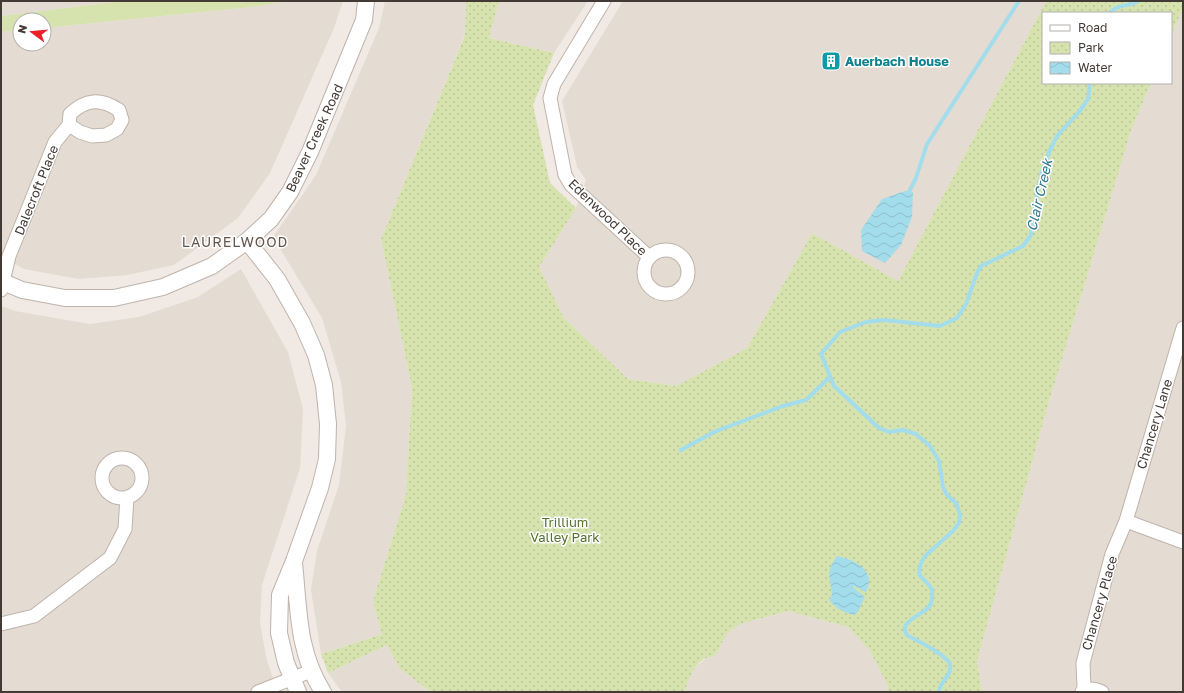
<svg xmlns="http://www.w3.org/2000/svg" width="1184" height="693" font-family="'Golos Text',sans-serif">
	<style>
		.residential { fill: #e4dbd3 }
		.grass { fill: #d7e3af }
		.park { fill: url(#park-dots) }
		.water { fill: url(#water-waves) }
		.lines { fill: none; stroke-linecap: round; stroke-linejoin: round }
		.stream { stroke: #a3ddeb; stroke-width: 4 }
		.minor-casing { stroke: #bfb3ab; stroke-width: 15 }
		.tertiary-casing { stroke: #bfb3ab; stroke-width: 18 }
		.minor { stroke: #fff; stroke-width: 13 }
		.tertiary { stroke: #fff; stroke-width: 16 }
		.labels { text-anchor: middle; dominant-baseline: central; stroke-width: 3; stroke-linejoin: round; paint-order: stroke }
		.culture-label { font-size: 13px; font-weight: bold; fill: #0d838f; stroke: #fff; text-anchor: start }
		.street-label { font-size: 13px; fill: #433a35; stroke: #fff }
		.park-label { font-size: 13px; fill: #54702c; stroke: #fff }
		.water-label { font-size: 14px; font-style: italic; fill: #307c90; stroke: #fff }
		.neighbourhood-label { font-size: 14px; letter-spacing: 1px; fill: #65564c; stroke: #fff }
	</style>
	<defs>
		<pattern id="park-dots" width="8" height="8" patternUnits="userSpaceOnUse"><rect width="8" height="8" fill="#d7e3af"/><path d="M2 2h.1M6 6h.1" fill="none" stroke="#bac497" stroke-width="1.8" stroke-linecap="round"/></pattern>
		<pattern id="water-waves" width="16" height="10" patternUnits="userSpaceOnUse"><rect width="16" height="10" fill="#a3ddeb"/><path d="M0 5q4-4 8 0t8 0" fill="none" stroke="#8ebeca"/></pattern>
	</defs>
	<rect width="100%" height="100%" fill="#f1eae4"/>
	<path class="residential" d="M1,1H123L1,16Z
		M289,1H343L334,28L270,173L238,218L174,265L127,275L79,279L24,269L1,256V32L20,30V44H44V28L252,7Z
		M385,1H466L465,34L381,239L412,388L406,494L373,601L382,634L321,654L311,590L317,551L339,485L346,426L341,382L322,318L273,237L316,175L379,28Z
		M499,1H588L554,53L489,38Z
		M623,1H1046L898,281L812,233L747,348L676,386L628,379L564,318L539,267L576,208L586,180L577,167L562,101Z
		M1183,8V692H982L977,661L1046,412L1131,131L1151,83H1171V36Z
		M241,269L288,352L303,409L300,468L262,585L260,623L267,661L278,692H1V306L15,311L90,324L139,317L198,297Z
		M788,611L848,627L870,651L887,684L889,692H685L687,682L695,668L706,658L718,652L724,637L734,628L739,624Z
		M387,645L400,669L431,692H342L328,673Z"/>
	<path class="grass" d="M123,1H289L252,7L44,28V20H20V30L1,32V16Z"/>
	<path class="park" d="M466,1H499L489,38L554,53L533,105L550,183L576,208L539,267L564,318L628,379L676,386L747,348L812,233L898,281L1046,1H1183V8L1171,36V13H1043V83H1151L1131,131L1046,412L977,661L982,692H889L887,684L870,651L848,627L788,611L740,624C734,628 727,633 724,639C721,643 720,649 717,653C713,658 711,656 706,658C695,663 687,681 685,692H431L400,669L387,645L328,673L321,654L382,634L373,601L406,494L412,388L381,239L465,35Z"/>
	<path class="water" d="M905,191L913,192L912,217L901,245L885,263L862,251L861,230L882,199Z
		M837,556C855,560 877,570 866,592L854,586L853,587L865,597L857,613L854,615C845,613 835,608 829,600L832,595C830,576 825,573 837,556Z"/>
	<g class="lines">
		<path class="stream" d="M1109,13C1117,4 1129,7 1138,1
			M909,192L916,178L927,144L1019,1
			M681,450L714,432L783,406L806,400L830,377
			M939,692C939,684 946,680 949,673C950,670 951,667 950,664C947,656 917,640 908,636C895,623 924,614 929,607C932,603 933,595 932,591C931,584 922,580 919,574C919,567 921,562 925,556L953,531L959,523L960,515L956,503L947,495L943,487L939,461L930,446L916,434L903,430L889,432L879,428L834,386L821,354L840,332L866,322L884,320L940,326L957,318L966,304L977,273L981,266L1023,246L1031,235L1036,200L1042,172L1049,152L1057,136L1079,112L1088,99L1090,83"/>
		<defs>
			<path id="minor" d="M604,1L554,84L550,98L565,175L571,185L649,257
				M644 272a22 22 0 1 1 44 0a22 22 0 1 1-44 0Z
				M1,290L9,256L55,142L69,125L80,132L92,136L106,135L117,129L122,120L119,110C100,98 86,99 70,114L69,125
				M102 478a20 20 0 1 1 40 0a20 20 0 1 1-40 0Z
				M1126,521L1183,542
				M1,624L34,616L110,558L125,529L127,497
				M1084,688L1097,690L1102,692
				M258,692L311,671
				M1082,692L1084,688L1083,663L1112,554L1126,521L1183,328"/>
			<path id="tertiary" d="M247,241L277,279L302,323L316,355L324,385L328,424L327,459L320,488L294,561L280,595L279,633L286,663L298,692
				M1,281L22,290L65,298H114L163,287L212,266L247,241L271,219L290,192L310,152L364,20L366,1
				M294,563C299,609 297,651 323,692"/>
		</defs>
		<use href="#minor" class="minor-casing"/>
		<use href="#tertiary" class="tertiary-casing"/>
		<use href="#minor" class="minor"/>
		<use href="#tertiary" class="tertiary"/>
	</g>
	<defs>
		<symbol id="building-square" viewBox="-11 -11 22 22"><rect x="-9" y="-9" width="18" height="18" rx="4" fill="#0f9aa8" stroke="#fff"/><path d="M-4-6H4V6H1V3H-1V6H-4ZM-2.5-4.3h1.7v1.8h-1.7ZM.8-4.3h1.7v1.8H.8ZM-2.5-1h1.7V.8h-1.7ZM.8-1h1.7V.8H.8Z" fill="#fff"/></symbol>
	</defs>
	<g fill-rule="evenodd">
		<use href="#building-square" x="820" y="50" width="22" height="22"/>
	</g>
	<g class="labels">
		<g class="culture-label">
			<text x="845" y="61">Auerbach House</text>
		</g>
		<g class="street-label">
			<text transform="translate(314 138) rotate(-65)">Beaver Creek Road</text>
			<text transform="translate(36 190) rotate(-68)">Dalecroft Place</text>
			<text transform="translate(608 217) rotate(44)">Edenwood Place</text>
			<text transform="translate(1154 424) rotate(-73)">Chancery Lane</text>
			<text transform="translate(1099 603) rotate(-74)">Chancery Place</text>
		</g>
		<g class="park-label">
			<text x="565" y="522">Trillium<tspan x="565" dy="15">Valley Park</tspan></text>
		</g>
		<g class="water-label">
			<text transform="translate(1039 195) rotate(-77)">Clair Creek</text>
		</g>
		<g class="neighbourhood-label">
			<text x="235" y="241">LAURELWOOD</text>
		</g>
	</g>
	<rect width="1184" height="693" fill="none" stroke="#433a35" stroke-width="4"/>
	<rect x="1042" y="12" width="130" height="72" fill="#ffffff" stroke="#b4b0ae"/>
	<rect x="1050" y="25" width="20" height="6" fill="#ffffff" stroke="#b4b0ae"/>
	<text x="1078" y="32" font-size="12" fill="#433a35">Road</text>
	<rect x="1050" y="42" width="20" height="12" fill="url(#park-dots)" stroke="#b4b0ae"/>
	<text x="1078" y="52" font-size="12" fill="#433a35">Park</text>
	<rect x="1050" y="62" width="20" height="12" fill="url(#water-waves)" stroke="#b4b0ae"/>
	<text x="1078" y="72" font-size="12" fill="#433a35">Water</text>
	<g transform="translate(32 32) rotate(286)"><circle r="19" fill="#ffffff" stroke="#b4b0ae"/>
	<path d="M0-3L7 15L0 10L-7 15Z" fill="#ec202c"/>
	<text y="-6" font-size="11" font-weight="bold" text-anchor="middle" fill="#433a35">N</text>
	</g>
</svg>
